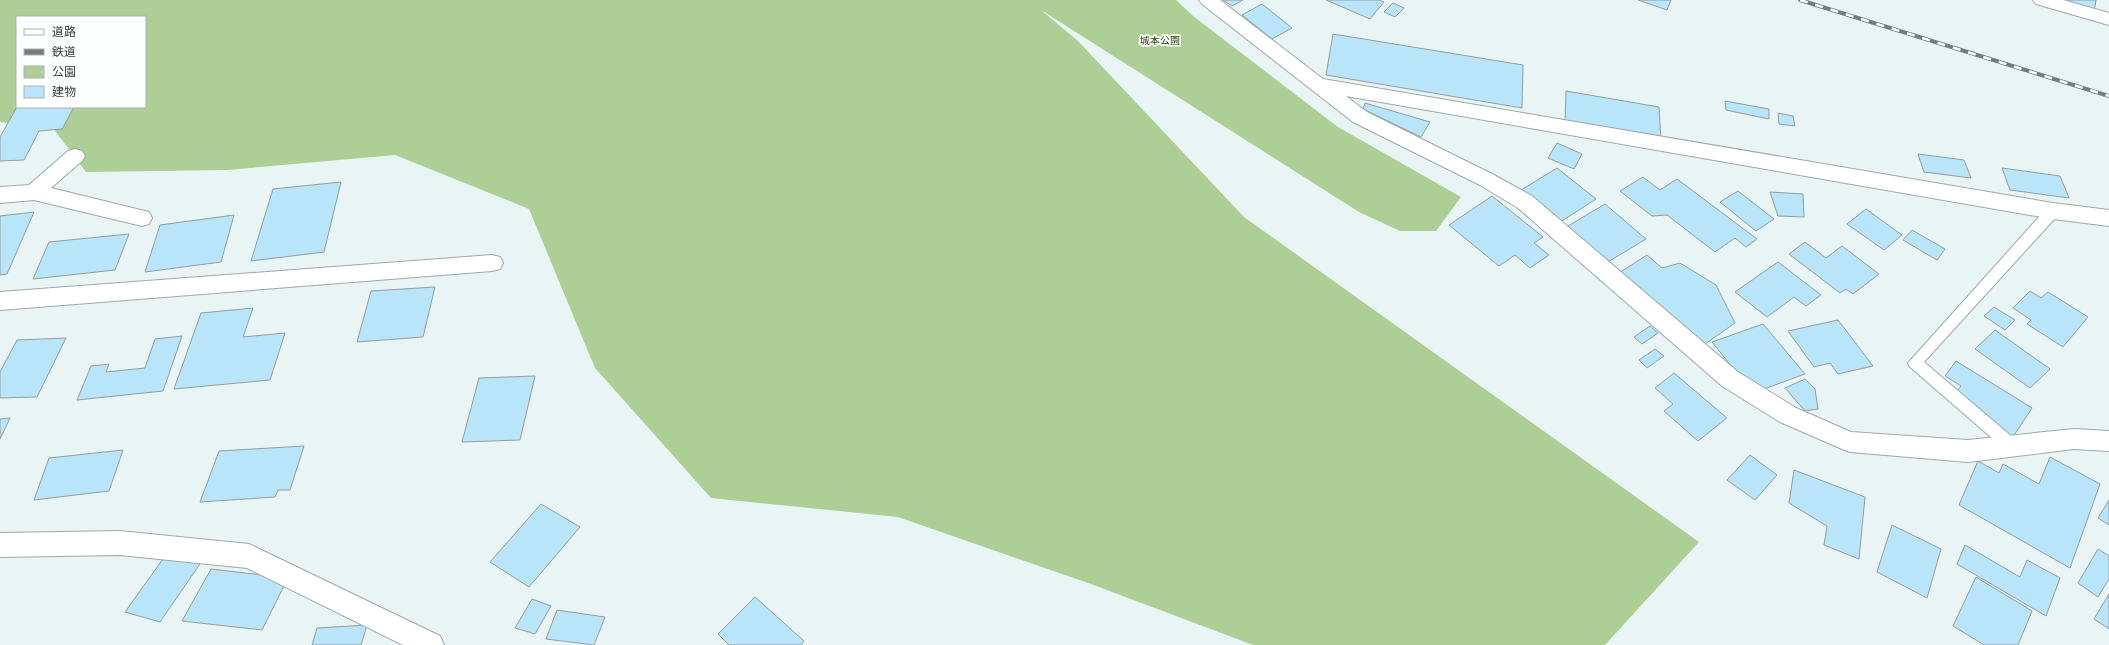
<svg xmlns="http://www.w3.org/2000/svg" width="2109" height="645" font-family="Poppins,'Noto Sans JP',sans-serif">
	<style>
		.green { fill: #adce95; fill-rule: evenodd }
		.building { fill: #b8e5f9; stroke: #949da1 }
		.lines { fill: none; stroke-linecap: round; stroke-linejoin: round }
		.service-casing { stroke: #9ea9a8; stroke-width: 2 }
		.minor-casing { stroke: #9ea9a8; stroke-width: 2 }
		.tertiary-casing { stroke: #9ea9a8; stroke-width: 2 }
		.service { fill: #fff; fill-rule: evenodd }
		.minor { fill: #fff; fill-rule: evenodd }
		.tertiary { fill: #fff; fill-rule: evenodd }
		.rail-casing { stroke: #757c7c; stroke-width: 4 }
		.rail { stroke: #fdffff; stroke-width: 2.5; stroke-dasharray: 8; stroke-linecap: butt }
		.labels { text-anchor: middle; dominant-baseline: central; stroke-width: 3.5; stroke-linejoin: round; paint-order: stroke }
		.park-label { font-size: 10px; fill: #224000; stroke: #fdffff }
	</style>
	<rect width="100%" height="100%" fill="#e9f4f4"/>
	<path class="green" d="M0,0H1176L1193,16L1338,127L1461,197L1436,231H1400L1359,212L1041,10L1078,41L1244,217L1699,542L1605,645H1253L1091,584L898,517L711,498L595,368L529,209L395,155L227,170L86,172L53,128L0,122ZM17,17H145V107H17Z"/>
	<path class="building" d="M1223,0H1243L1232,6Z
		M1326,0H1379L1384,2L1370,19Z
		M1638,0H1671L1667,10Z
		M2052,0H2096L2094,13Z
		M1393,3L1404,8L1395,17L1384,12Z
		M1262,4L1292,28L1272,39L1242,15Z
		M1333,34L1523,65L1522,108L1326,75Z
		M1566,91L1659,107L1661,140L1565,122Z
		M1725,101L1769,109V119L1726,110Z
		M1365,103L1430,122L1421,137L1363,109Z
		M17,107H74L62,129L39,131L24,160L0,161V137Z
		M1778,113L1793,116L1795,126L1779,124Z
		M1557,143L1582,154L1574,169L1548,158Z
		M1918,154L1964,160L1971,178L1924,172Z
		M1557,168L1596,199L1551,228L1513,195Z
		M2002,168L2060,176L2069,198L2010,190Z
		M1643,177L1660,190L1677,179L1757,239L1746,247L1735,238L1715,252L1667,215L1652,216L1620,191Z
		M341,182L324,252L251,261L273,189Z
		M1738,191L1774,219L1756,231L1720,202Z
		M1770,192L1803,194L1804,217L1778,216Z
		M1492,196L1543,237L1534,243L1549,255L1530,268L1515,255L1499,266L1449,225Z
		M1605,204L1646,239L1598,268L1558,232Z
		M1866,209L1902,235L1884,250L1847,224Z
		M34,212L7,274L0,275V216Z
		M234,215L221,262L145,272L160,225Z
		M1912,230L1945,249L1937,260L1903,240Z
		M129,234L115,270L33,279L49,242Z
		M1805,242L1826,258L1842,246L1879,274L1853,294L1846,289L1840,293L1789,254Z
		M1647,255L1662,268L1680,263L1716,285L1735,323L1695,351L1611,278Z
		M1778,262L1821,295L1806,306L1794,297L1767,317L1735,292Z
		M435,287L423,337L357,342L371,291Z
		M2030,291L2041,298L2048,292L2088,317L2063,347L2027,324L2031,320L2013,308Z
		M1994,307L2015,320L2005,330L1984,316Z
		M253,308L243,337L285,333L270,380L174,389L201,313Z
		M1838,320L1873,366L1838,374L1830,363L1814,367L1788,331Z
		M1763,324L1805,374L1753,393L1712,342Z
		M1650,326L1658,333L1642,344L1634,337Z
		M1995,330L2050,369L2030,388L1975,349Z
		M182,336L163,391L77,400L91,366L109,364L106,372L145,368L155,339Z
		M66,338L37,397L0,398V372L17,340Z
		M1655,349L1664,356L1647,368L1639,360Z
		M1956,361L2032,408L2013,437L1952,397L1961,386L1945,376Z
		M1674,373L1727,418L1698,441L1664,411L1673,404L1655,388Z
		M535,376L520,440L462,442L479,378Z
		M1805,379L1815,389L1818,409L1805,411L1785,388Z
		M10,418L0,439V419Z
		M304,446L290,490H278L275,497L200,502L219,451Z
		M123,450L109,491L34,500L49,458Z
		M1750,455L1777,475L1755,500L1727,480Z
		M2050,457L2100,484L2070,568L1959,505L1978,461L1999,473L2003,464L2039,484Z
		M1794,470L1865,497L1859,559L1824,545L1827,526L1789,503Z
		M2109,500V525L2098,518Z
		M541,504L580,527L529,587L490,562Z
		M1892,525L1941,549L1927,598L1877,572Z
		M1965,545L2020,577L2027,560L2060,578L2046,616L1957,564Z
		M170,549L204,558L160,622L125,612Z
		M2098,549L2109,556V579L2098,597L2078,583Z
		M211,569L288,578L262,630L182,621Z
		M1976,577L2032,611L2018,645H1984L1953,626Z
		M2109,594V629L2094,619Z
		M755,597L804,641L801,645H729L718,634Z
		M532,599L551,606L535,634L515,628Z
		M557,610L605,617L594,645L546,639Z
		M367,625L361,645H312L317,628Z"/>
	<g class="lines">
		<defs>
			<path id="service" d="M2053,206L2058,207L2060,211L2058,215L1924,362L2017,441L2020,446L2017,451L2012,453L2007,451L1910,367L1908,363L2048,207Z"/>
			<path id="minor" d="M1199,0H1220L1323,79L2053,203L2109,210V226L2053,219L1346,96L1367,112L1494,175L1532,196L1738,372L1796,408L1851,432L1968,440L2074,429L2109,431V451L2074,449L1968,462L1850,452L1842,449L1780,422L1722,386L1518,208L1480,185L1353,122L1202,4Z
				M75,149L82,151L85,156L82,161L51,188L149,212L152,218L149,224L142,226L34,200L0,203V187L29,185L68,151Z
				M492,255L500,257L503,263L500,269L492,271L0,310V292Z"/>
			<path id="tertiary" d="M2033,0H2063L2109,13V25L2036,4Z
				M120,531L249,544L440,636L444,645H403L247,568L120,555L0,557V533Z"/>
		</defs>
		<use href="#service" class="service-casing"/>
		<use href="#minor" class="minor-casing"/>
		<use href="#tertiary" class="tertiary-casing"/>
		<use href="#service" class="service"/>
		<use href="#minor" class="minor"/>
		<use href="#tertiary" class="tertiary"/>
		<defs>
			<path id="rail" d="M1800,0L2109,96"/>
		</defs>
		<use href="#rail" class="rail-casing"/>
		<use href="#rail" class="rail"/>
	</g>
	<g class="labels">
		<g class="park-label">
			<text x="1160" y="40">城本公園</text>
		</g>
	</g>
	<rect x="16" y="16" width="130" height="92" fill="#fdffff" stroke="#aeb1b1"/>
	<rect x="24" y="29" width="20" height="6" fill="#ffffff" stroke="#aeb1b1"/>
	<text x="52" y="36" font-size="12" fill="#383c3c">道路</text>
	<rect x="24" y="49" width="20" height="6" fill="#757c7c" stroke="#aeb1b1"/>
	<text x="52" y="56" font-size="12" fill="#383c3c">鉄道</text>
	<rect x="24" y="66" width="20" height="12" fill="#adce95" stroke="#aeb1b1"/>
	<text x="52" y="76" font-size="12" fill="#383c3c">公園</text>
	<rect x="24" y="86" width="20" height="12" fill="#b8e5f9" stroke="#aeb1b1"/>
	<text x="52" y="96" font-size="12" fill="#383c3c">建物</text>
</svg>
